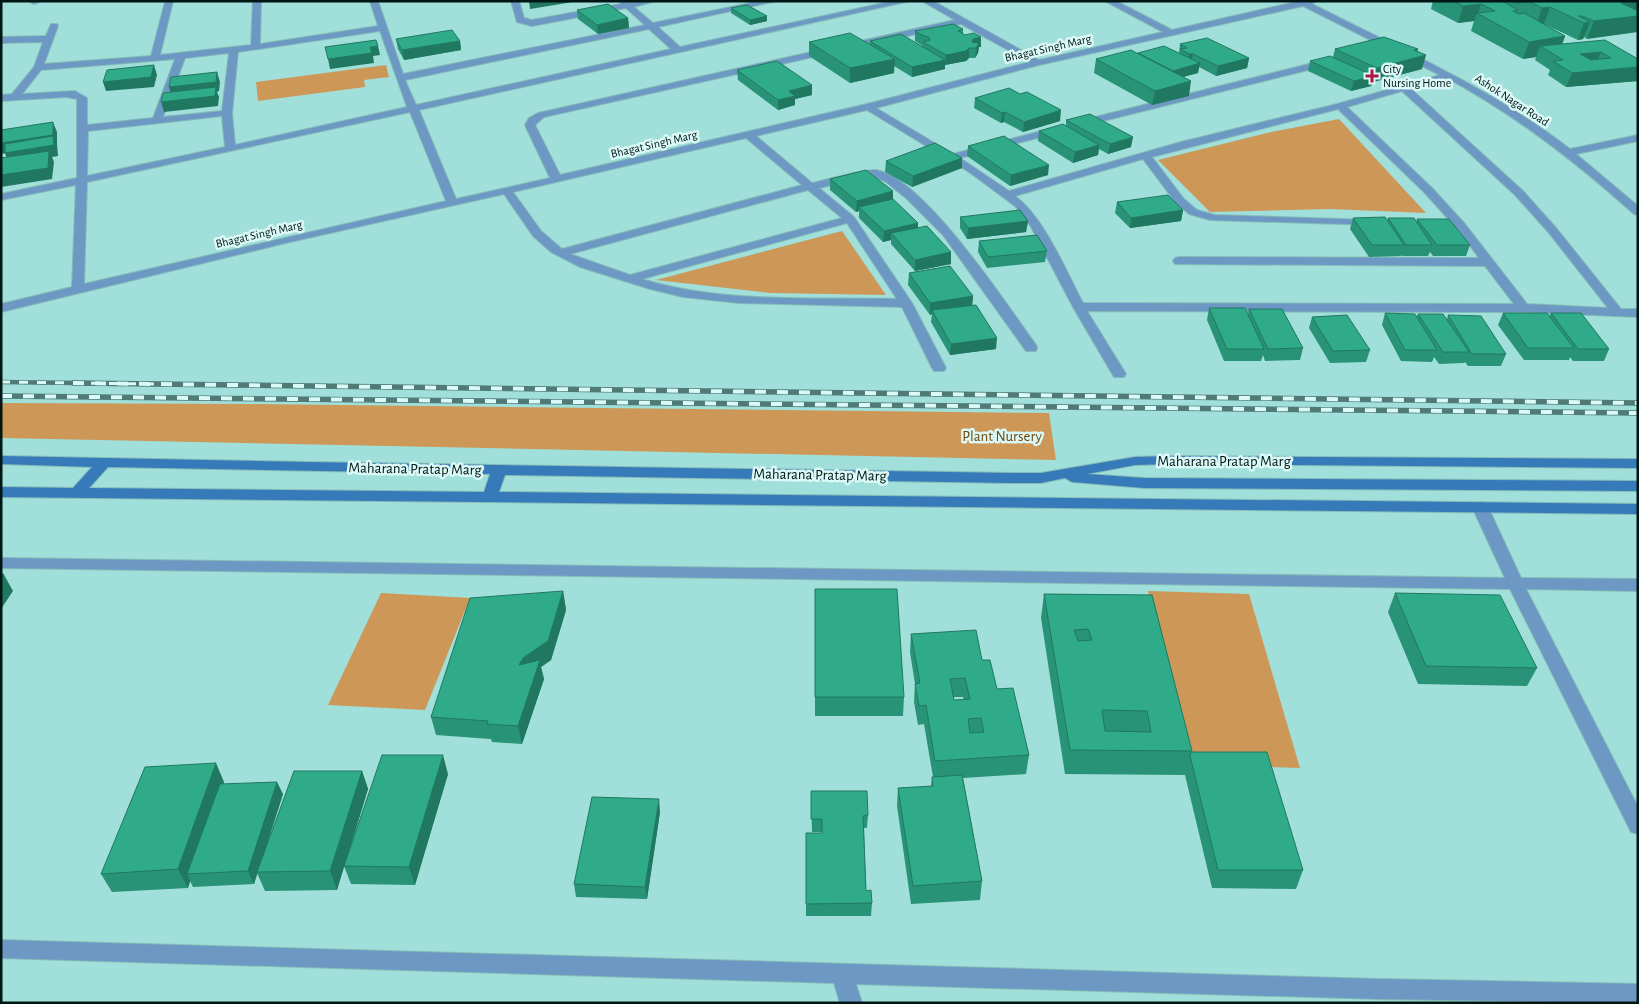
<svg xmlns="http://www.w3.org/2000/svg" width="1639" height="1004" font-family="'Alegreya Sans',sans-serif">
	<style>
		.green { fill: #cd9857 }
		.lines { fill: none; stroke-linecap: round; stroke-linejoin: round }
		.street-casing { stroke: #83bbb7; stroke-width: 2 }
		.secondary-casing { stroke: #83bbb7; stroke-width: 2 }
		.street { fill: #6e98c4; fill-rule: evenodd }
		.secondary { fill: #367aba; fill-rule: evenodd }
		.rail-far1-casing { stroke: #4f7a77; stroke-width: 4.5 }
		.rail-casing { stroke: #4f7a77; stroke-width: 5.5 }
		.rail-far1 { stroke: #dbf9f7; stroke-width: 3; stroke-dasharray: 9; stroke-linecap: butt }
		.rail { stroke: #dbf9f7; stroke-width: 4; stroke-dasharray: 11; stroke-linecap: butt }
		.wall { fill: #289376; fill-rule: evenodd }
		.shaded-wall { fill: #217860 }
		.building { fill: #2fab89; stroke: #217860; fill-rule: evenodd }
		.poi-dot { fill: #ac1847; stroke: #dbf9f7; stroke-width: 2 }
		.labels { text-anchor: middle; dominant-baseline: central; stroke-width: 5; stroke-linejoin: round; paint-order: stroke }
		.far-street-label { font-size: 12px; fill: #001615; stroke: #dbf9f7 }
		.far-poi-label { font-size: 12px; fill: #001615; stroke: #dbf9f7; text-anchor: start }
		.park-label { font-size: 15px; fill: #70470b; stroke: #dbf9f7 }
		.street-label { font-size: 15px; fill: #001615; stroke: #dbf9f7 }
	</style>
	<rect width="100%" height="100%" fill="#a0dfda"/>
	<path class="green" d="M386,65L389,77L364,80L365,87L258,101L256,82Z
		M1339,119L1426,213L1330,209L1210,212L1158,160L1271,132Z
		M842,231L886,295L770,293L656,280Z
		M1,403L248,404L1049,413L1056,460L1,438Z
		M1148,591L1249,594L1300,768L1184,764Z
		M381,593L470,598L425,710L328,705Z"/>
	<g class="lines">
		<defs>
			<path id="street" d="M41,1L34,4L30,2V1Z
				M173,1L160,55L251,45L253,1H261L260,44L378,26L370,1H378L403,74L645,25L626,8L532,26L517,22L511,1H519L524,18L532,20L621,4L619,1H655L634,7L653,23L760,1H777L658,27L680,47L893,1H910L419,110L456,199L550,178L525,125L529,118L538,113L955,20L922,1H933L1039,60L1163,32L1105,1H1116L1172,30L1300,1H1316L1312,4C1400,49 1491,88 1570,149L1638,135V141L1576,154L1638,206V215L1634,214C1576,162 1516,115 1447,78L1411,89L1523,191L1557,229L1621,309H1638V317L1523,312L1087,311L1126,374L1124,377H1114L1073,307L1030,225L1015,206L969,172L867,110L756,136L812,183C825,180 866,169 876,170C924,178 1007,305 1036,345L1037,348L1036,351H1026L943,235L907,199L886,182L873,176L819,188L854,217L912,303L946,368L944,371H934L932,368L902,307L739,303L683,297L650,289L580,267L551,252L533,236L504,194L290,242L1,312V304L72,287L76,185L1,200V194L77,178V99L66,97L1,101V95L12,94L34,67L43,42L1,43V37L46,36L51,24H57L58,26L44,64L151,56L165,2ZM1303,6L1440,75L1337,104L1181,142L1009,191L960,158L1061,132V128L1057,127L953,154L876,108L1039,65ZM961,24L1030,62L867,104L560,175L535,125L544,117ZM649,29L671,49L416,105L405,80ZM380,31L407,107L235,145L232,113L238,52ZM229,53L222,111L163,117L185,58ZM175,59L153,118L87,125V98L75,91L22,94L41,70ZM1402,91L1515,195L1549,233L1608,308L1527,304L1465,224L1432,188L1347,107ZM1338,109L1424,192L1451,222L1430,223L1428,225L1430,227L1458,229L1479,258L1179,257L1175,258L1173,261L1175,264L1485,266L1514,304L1083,303C1066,271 1044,217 1015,196L1143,159L1176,203L1189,214L1210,220L1375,225L1377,223L1371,220L1215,215L1197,210L1184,199L1152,157ZM410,112L446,201L84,284L87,182ZM222,116L225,147L87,176L88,131ZM746,138L802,185L562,249L541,231L513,192ZM808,190L842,218L630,275L570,254ZM847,223L897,299C813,297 724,304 642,279Z
				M1329,59L1334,62L1332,64L1079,127L1074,124L1075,122Z
				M1480,502L1485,504L1488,507L1521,578L1638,579V591L1526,589L1638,807V834L1631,832L1510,589L1,568V558L1505,578L1472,507L1475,504Z
				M1,940L1379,979L1638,984V1003L1379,999L856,984L862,1003H840L834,983L1,958Z"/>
			<path id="secondary" d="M1,456L307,462L1011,473H1041L1135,457L1172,456L1638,459V468L1172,464L1135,465L1087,474L1144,478L1638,481V491L1144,488L1072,482L1065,478L1041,483H1011L505,475L499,492L1638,504V514L1,497V487L73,488L92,467L1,464ZM108,467L490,474L484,492L89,488Z"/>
		</defs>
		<use href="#street" class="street-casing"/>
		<use href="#secondary" class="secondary-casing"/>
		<use href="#street" class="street"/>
		<use href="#secondary" class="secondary"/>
		<defs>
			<path id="rail-far1" d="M1,382L155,384"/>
			<path id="rail" d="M73,383L1638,403
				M1,396L1638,413"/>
		</defs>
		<use href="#rail-far1" class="rail-far1-casing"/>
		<use href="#rail" class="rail-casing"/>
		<use href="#rail-far1" class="rail-far1"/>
		<use href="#rail" class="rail"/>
	</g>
	<path class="wall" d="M1433,1H1638L1587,39L1584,37L1583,39L1578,40L1544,24L1565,36L1562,44L1638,59V81L1566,87L1548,75L1550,70L1535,60L1536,57L1523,59L1471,31L1474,21L1458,23L1431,9Z
		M731,8L767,21L750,25L731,13Z
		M577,10L628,18L629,28L598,34L578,19Z
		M963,29V34L965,35L981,37V47H979L978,53L975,58H969L966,61L945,65V69L912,77L894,66V73L850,83L809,56V42L870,44V41L923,46L915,41V31Z
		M396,39L460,41L461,50L404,60L398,49Z
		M1180,44L1249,58L1247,68L1216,76L1199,67L1198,73L1183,77L1189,96L1152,105L1094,73L1096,59L1137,53H1179Z
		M1335,49H1418L1417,51L1422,69L1373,82L1371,86L1351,91L1308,71L1310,61L1333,57Z
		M737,70L812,95L795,99V105L778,110L738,80Z
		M975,98L1060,121L1023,132L1004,122L1001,123L974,108Z
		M1066,120L1131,147L1108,154L1099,149L1098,155L1073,163L1038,141L1039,131L1066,126Z
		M968,146L1048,175L1010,186L967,156Z
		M962,158V168L912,187L885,172L886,161Z
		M830,179L893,191V199L918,223V228L951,252V264L915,271L891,244V240L883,242L859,218V211L856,212L830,190Z
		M1117,202L1183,210L1181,221L1130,228L1115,213Z
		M960,217L1028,221L1026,232L967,239L960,228Z
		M1353,218L1387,221L1388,218L1416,222L1417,219L1470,245L1466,256H1433L1430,252L1428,256H1402L1401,255V256L1369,257L1350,229Z
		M979,241L1047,251L1045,262L987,268L978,252Z
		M909,273L973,296L972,305L996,349L950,355L931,322L932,314L930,315L908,285Z
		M1209,308L1248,314L1249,309L1303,348L1300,360L1265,361L1263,355L1261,361H1224L1207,320Z
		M1385,313L1417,317L1418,314L1447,319L1448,315L1506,354L1501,366H1468L1465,362L1464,363L1439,364L1434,357L1432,362L1401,361L1382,325Z
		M1503,313L1549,316L1551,313L1609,349L1604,361H1573L1570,357L1569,360H1524L1498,325Z
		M1312,317L1370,350L1366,362L1330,363L1309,328Z
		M815,589L904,697L903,716H815Z
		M563,591L566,610L551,660L541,667L544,679L522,744L492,742L491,739L436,735L431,717Z
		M1395,593L1537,668L1527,686L1418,684L1388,612Z
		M1044,594L1152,595L1191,752L1303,870L1296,889L1212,888L1185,775L1065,774L1041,618Z
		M911,634L982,660L997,689L1029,755L1026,774L963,778L982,881L980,900L911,904L897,806L898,788L931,786L932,777H933L924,724L918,725L914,702L915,684L910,652ZM953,697H963L964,700H954Z
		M362,771L368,789L348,855L448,774L415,885L351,884L344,866L337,890L265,891L257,873L254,884L193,887L190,881L188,888L112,892L101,874L224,782V784L283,794L264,854Z
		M811,791L868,815L867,828H864L866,891L872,903L871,916H806V833H822V832H812Z
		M660,812L647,899L576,897L574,884Z"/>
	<path class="shaded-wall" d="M529,1H579L530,9Z
		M1633,1H1638V32L1587,39L1594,21L1621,3Z
		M1481,4L1478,14L1477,13L1474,21L1458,23L1463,6Z
		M1550,7L1544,24L1536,25L1542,8Z
		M767,16V21L750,25V20Z
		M628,18L629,28L598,34L597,25Z
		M1590,22L1583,39L1578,40L1584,23Z
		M1565,36L1559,54L1540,46L1536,57L1523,59L1529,42Z
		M981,37V47H979L978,53L975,58L976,48L972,42L973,39Z
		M460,41L461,50L404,60L402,50Z
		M378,46L380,55L373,56L374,63L330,69L328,59L370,47Z
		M969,48V58L966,61L945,65L946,55Z
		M1418,49L1415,58L1426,55L1422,69L1373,82L1377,68L1414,50Z
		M1601,52L1595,66L1580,54Z
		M1189,54H1193L1191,63L1188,64Z
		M1249,58L1247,68L1216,76L1218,66Z
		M895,59L894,73L850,83V68Z
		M945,60V69L912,77V67Z
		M1200,63L1198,73L1171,80L1173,71Z
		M154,65L157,75L154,87L106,91L103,82Z
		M1638,67V81L1566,87L1572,73Z
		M217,72L220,82L219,91L217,92L219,97L218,106L164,112L161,102L172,97L169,87Z
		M1374,76L1371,86L1351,91L1354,81Z
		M1191,81L1189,96L1152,105L1155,91Z
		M812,85V95L795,99V105L778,110V100L789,91Z
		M1061,110L1060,121L1023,132L1024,122Z
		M1005,112L1004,122L1001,123L1002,113Z
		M53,122L57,132V144L58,156L52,157L54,162L52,179L1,187V175L9,164L5,153L54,145L1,154V143Z
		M1133,137L1131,147L1108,154L1110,144Z
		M1099,145L1098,155L1073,163L1075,152Z
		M962,158V168L912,187L913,176Z
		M1049,165L1048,175L1010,186L1011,175Z
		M893,191V202L859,207V211L856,212L857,201Z
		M1183,210L1181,221L1130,228L1131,218Z
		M1028,221L1026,232L967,239L968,228Z
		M918,223V234L891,233V240L883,242L884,231Z
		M951,252V264L915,271V260Z
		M973,296L972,307L932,310V314L930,315V303Z
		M997,338L996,349L950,355L951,344Z
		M3,573L13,591L1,609V575Z
		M563,591L566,610L551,660L541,667L544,679L522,744L518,726L519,665Z
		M443,755L448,774L415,885L409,867Z
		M216,763L224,782L193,874H187L190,881L188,888L178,869Z
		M362,771L368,789L337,890L330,871Z
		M277,782L283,794L254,884L248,871Z
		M659,799L660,812L647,899L645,887Z"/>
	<path class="building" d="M1454,1H1502L1518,10L1513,11L1519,14L1524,13L1565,36L1529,42L1477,13L1495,11L1481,4L1463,6Z
		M1512,1H1633L1621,3L1638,11V16L1594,21L1582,16H1578L1590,22L1584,23L1550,7L1542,8L1530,2L1515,3Z
		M608,4L628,18L597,25L577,10Z
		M747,5L767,16L750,20L731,8Z
		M953,24L963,29L958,31L965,35L974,33L981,37L973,39L972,42L979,43L976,48H969L966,51L946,55L923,42L930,40L929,37L924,36L915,31Z
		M452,30L460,41L402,50L396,39Z
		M850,33L895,59L850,68L809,42Z
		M901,34L945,60L912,67L870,41Z
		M1384,37L1418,49L1414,50L1426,55L1377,68L1335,49Z
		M1207,38L1249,58L1218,66L1193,54H1189L1180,49L1187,48L1180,44Z
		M376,40L378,46L370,47L372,53L328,59L325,47Z
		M1605,40L1638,59V67L1572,73L1553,61L1563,60L1540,46ZM1601,52L1611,58L1591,60L1580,54Z
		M1164,46L1200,63L1173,71L1138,53Z
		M1131,50L1191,81L1155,91L1096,59Z
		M1330,56L1374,76L1354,81L1310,61Z
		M777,61L812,85L789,91L795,96L778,100L737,70Z
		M154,65L151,77L103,82L107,70Z
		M217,72L216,82L169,87L171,77Z
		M216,87L215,96L161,102L163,93Z
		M1009,88L1020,94L1027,92L1061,110L1024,122L1005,112L1002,113L975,98Z
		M1090,114L1133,137L1110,144L1066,120Z
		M53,122V135L1,143V130Z
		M1063,124L1099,145L1075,152L1039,131Z
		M53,136L54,145L5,153V144Z
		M1004,136L1049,165L1011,175L968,146Z
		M935,143L962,158L913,176L886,161Z
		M49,151L48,168L1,175V158Z
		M866,170L893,191L857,201L830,179Z
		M1168,195L1183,210L1131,218L1117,202Z
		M893,199L918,223L884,231L859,207Z
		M1020,210L1028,221L968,228L960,217Z
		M1385,217L1404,245H1372L1353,218Z
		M1388,218H1414L1432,245H1406Z
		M1417,219H1449L1470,245H1437Z
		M927,226L951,252L915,260L891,233Z
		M1037,235L1047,251L988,257L979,241Z
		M950,266L973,296L930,303L909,273Z
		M976,305L997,338L951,344L932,310Z
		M1209,308H1245L1264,349H1227Z
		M1249,309H1282L1303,348L1268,349Z
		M1385,313L1415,314L1437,350H1405Z
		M1503,313H1547L1574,348H1528Z
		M1551,313H1581L1609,349H1578Z
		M1418,314H1443L1469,352H1443Z
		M1347,315L1370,350L1333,351L1312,317Z
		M1448,315L1481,316L1506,354H1472Z
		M815,589H897L904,697H815Z
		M563,591L548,641L523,658L519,665L540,660L518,726L487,724L488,721L431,717L470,598Z
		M1395,593L1500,595L1537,668L1426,666Z
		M1044,594L1152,595L1192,751L1070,750ZM1088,629L1092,640L1078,641L1074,630ZM1102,710L1147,711L1151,732L1105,731Z
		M976,630L982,660H990L997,689L1013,688L1029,755L935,761L926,705L919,706L915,684L920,683L911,634ZM965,678L970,699L954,700L950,679ZM981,718L984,732L970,733L968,719Z
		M1191,752H1267L1303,870H1218L1190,756Z
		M382,755H443L409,867L344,866Z
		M216,763L178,869L101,874L145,767Z
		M294,771H362L330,871L257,872Z
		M962,775L982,881L913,886L898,788L933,786L932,777Z
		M277,782L248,871L187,874L220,784Z
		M811,791H867L868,815L863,816L866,891L871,890L872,903L806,904V833H822V819H811Z
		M592,797L659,799L645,887L574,884Z"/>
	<path class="poi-dot" d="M1369.5 68.5h5v5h5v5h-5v5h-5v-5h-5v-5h5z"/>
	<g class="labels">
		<g class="far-street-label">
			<text transform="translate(1048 48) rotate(-13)">Bhagat Singh Marg</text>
			<text transform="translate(1512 100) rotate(33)">Ashok Nagar Road</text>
			<text transform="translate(654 144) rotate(-13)">Bhagat Singh Marg</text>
			<text transform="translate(259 234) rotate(-13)">Bhagat Singh Marg</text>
		</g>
		<g class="far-poi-label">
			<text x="1383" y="69">City<tspan x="1383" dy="14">Nursing Home</tspan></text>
		</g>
		<g class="park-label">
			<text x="1002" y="436">Plant Nursery</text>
		</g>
		<g class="street-label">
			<text x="1224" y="461">Maharana Pratap Marg</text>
			<text transform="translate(415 469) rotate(1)">Maharana Pratap Marg</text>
			<text transform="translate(820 475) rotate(1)">Maharana Pratap Marg</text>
		</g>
	</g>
	<rect width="1639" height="1004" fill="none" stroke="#001615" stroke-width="5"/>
</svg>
